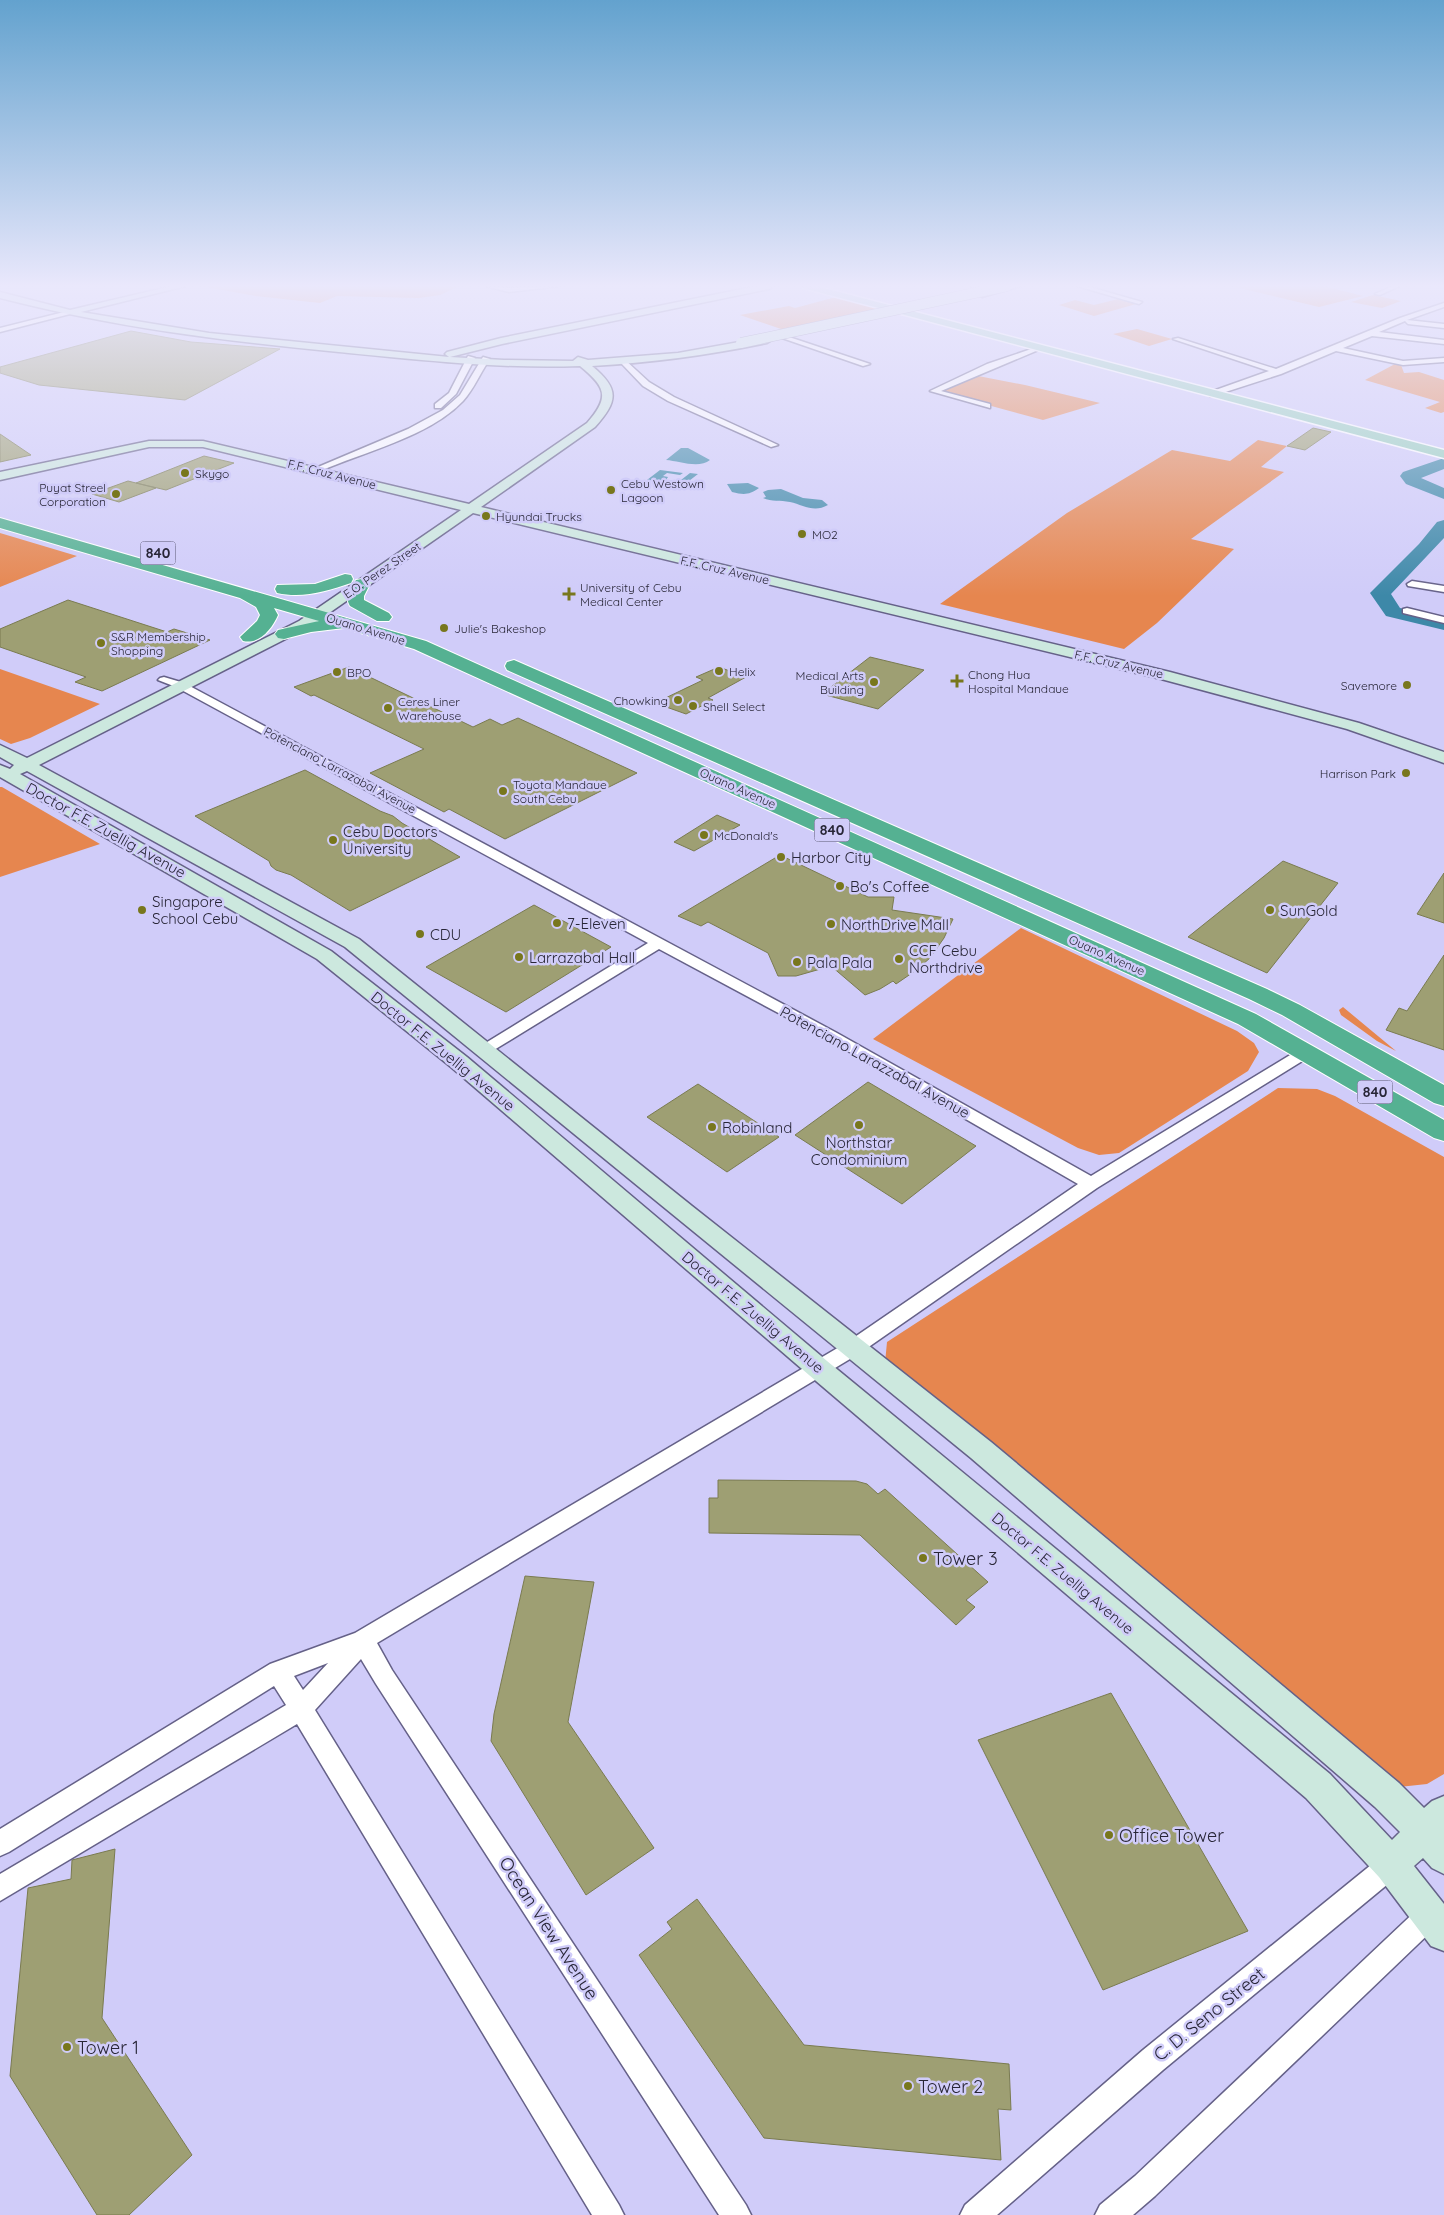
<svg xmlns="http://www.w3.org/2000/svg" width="1444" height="2215" font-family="Quicksand,sans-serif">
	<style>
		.green { fill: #e6864f }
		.water { fill: #3d88a8 }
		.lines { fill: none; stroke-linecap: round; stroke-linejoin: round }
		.river { fill: #3d88a8; fill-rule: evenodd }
		.building { fill: #9e9f73; stroke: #7a7b50 }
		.street-casing { stroke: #656188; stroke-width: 3 }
		.secondary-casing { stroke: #656188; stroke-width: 3 }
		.primary-casing { stroke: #fff; stroke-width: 3 }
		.highway-casing { stroke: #fff; stroke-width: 2 }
		.street { fill: #fff; fill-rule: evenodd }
		.secondary { fill: #cce8de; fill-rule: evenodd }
		.primary { fill: #99d0be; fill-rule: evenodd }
		.highway { fill: #55b192; fill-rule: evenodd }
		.secondary-bridge-casing { stroke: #656188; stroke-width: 11; stroke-linecap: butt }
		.secondary-bridge { stroke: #cce8de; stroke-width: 10 }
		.poi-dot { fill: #78771d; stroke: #d0ccf9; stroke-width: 2 }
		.labels { text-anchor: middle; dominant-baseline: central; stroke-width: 5; stroke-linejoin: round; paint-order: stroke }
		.far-poi-label { font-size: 12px; fill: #282637; stroke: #d0ccf9; text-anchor: start }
		.far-street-label { font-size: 12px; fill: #282637; stroke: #d0ccf9 }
		.shield { fill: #d0ccf9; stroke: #5a5871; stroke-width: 1 }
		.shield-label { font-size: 14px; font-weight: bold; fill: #282637 }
		.street-label { font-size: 15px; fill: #282637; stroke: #d0ccf9 }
		.poi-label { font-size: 15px; fill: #282637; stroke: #d0ccf9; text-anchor: start }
		.near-poi-label { font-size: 18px; fill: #282637; stroke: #d0ccf9; text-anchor: start }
		.near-street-label { font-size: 18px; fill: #282637; stroke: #d0ccf9 }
	</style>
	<rect width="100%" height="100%" fill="#d0ccf9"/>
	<path class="green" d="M200,286H459L440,295L419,298L337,296L320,303L256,296Z
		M1231,286H1324L1363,296L1319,307Z
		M1373,295L1401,301L1382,308L1351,302Z
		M836,297L878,309L784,330L740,315L789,306L795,308Z
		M1118,299L1136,304L1094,316L1059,305L1075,300L1094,305Z
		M1137,329L1172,339L1149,346L1113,334Z
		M1395,364L1401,365L1404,373L1419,372L1444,380V412L1441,413L1425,408L1440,402L1365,380Z
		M973,375L1025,385L1100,403L1043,420L940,392L938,390Z
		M1258,440L1287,446L1261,467L1284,472L1191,539L1234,549L1157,623L1124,649L940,604L1067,513L1172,450L1230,461Z
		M0,533L77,556L0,587Z
		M0,669L100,704L30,738L11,744L0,739Z
		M0,787H2L100,844L0,877Z
		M1021,928L1237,1031L1254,1043L1259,1052L1248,1071L1119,1153L1099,1155L1078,1148L873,1039Z
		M1343,1007L1396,1051L1377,1041L1341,1015L1339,1010Z
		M1278,1088L1317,1089L1335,1096L1444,1157V1774L1427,1784L1399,1787L885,1363L887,1342Z"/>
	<path class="water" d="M681,448H688L710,460C699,469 679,461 666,460Z
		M660,470L683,473L680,475L667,473L663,476L668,477L666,480L682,482L681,483L683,484L686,481L681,480L690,473L698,474L685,484L693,486L689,489L676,487L678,484L647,480Z
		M748,483L759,488C749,495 744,495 732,492L727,484Z
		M781,489L803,498L822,500L828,505C814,513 803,505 790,502C780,500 772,502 763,498L766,497L763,492L768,490Z"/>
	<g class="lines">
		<path class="river" d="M1444,458V469L1421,478L1444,488V499L1406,484L1400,476L1403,472Z
			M1444,520V538L1391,594L1400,608L1444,618V630L1386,616L1370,593L1419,544L1437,522Z"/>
	</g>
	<path class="building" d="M131,331L191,342L280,349L185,400L39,385L0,373V367Z
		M1313,428L1331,432L1305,450L1287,446Z
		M0,434L31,455L0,462Z
		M204,456L234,463L166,490L136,483Z
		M128,481L156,488L119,502L92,494Z
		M68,600L167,632L174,629L210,640L102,691L75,682L86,677L0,647V629Z
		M870,657L924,670L878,709L822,694Z
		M349,667L473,727L490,719L502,725L518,718L637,773L505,839L449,809L444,812L370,773L424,749L314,695L311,696L294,687Z
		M719,667L746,677L708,698L713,700L686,714L655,703L703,680L696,677Z
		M305,770L380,811L393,816L402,823L460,857L350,911L291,875L276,870L271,866L269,861L195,816Z
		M717,815L740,825L694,851L674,842Z
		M780,855L868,897H894L892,910L953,919L944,938L930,958L915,971L896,984L893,981L880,989L865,995L831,966L796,976H778L768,953L708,922L701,926L678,916Z
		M1283,861L1338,883L1267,973L1188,937Z
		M1444,873V923L1417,914Z
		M534,905L611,947L506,1012L426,967Z
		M1444,955V1050L1386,1030L1399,1008L1407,1011Z
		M868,1082L976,1146L902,1204L795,1135Z
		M698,1084L779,1137L727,1172L647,1117Z
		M718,1480L856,1481L867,1484L878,1494L885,1489L988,1582L966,1600L975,1607L956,1625L860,1535L709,1533V1498H718Z
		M525,1576L594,1582L568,1722L654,1848L586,1895L491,1741L494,1714Z
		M1111,1693L1248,1931L1103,1990L978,1740Z
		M115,1849L102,2018L192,2155L129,2215H97L10,2076L28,1888L71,1879L72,1860Z
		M697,1899L804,2045L1009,2064L1011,2110L998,2109L1001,2160L764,2138L639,1955L672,1929L667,1922Z"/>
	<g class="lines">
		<defs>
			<path id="street" d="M485,286L509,288L560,286L509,292Z
				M970,286H978L985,289L982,291Z
				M1077,286H1086L1142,302L1139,304Z
				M1392,286H1400L1380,295L1375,294Z
				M1444,303V307L1407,320L1444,324V328L1408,324L1405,321L1379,332L1444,340V344L1372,336L1343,348L1403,361L1444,358V362L1403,365L1336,351L1281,374L1213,396H1210V392L1269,371L1173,339L1178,338L1276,369L1400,318Z
				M68,311L71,313L70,314L0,332V328Z
				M782,336H786L870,364L863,366L782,338Z
				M1037,347L1043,348L941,391L990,404V408L930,391L987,364Z
				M468,356L475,358L456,394L441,408H435V404L449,393Z
				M483,357L490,359C480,373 474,389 463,401C429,437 363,452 318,472L311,470L408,429L443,410L460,395Z
				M624,359L649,382L674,397L778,445L771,447L668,401L643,386L621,363L620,361Z
				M1412,581L1444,586V592L1408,586L1407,584Z
				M1407,608L1444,617V623L1403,613V609Z
				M164,677L184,683L837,1033L1091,1176L1300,1049H1312L1314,1052L1312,1055L1097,1188L860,1353L377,1643L392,1670L746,2205L751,2215H719L376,1684L361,1659L315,1710L619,2205L624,2215H592L297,1724L0,1901V1874L286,1705L274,1686L9,1852L0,1856V1829L270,1664L355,1633L846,1343L1078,1184L827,1039L659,949L489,1053H479L476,1050L479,1047L648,943L176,687L158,680L160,678ZM328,1663L303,1690L294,1676Z
				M1391,1852L1400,1856L1404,1865L1400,1874L1163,2070L997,2215H960L965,2205L1143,2050L1382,1856Z
				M1430,1902L1439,1906L1443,1915L1439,1924L1155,2196L1133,2215H1095L1100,2205L1135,2176L1421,1906Z"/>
			<path id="secondary" d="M172,286H186L81,312L209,333L449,357L445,354L447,352L501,338L757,286H773L769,289L502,344L450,357L504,360L573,361L578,357L588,360L678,353L767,337L772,340L767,343C709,355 651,363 592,366C620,389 618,401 595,427L481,507L1170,672L1359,723L1444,752V763L1347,729L1161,679L473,513L309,627L39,765L359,939L692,1206L991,1442L1399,1783L1424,1808L1432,1801L1444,1796V1874L1432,1868L1423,1858L1414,1866L1444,1904V1951L1431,1946L1379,1877L1306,1798L809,1375L451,1067L317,959L0,777V765L10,769L14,765L0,757V745L27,758L299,621L461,510L203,447H149L0,480V472L149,441H203L469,504L587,423C610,397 606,387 580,366C499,369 419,360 339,352C224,341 112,327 0,298V292L70,310ZM27,771L345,947L971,1458L1375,1807L1400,1832L1392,1840L1330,1774L827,1361L467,1057L331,951L20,774Z
				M1007,286H1021L982,297L978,294Z"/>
			<path id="primary" d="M801,286H816L1444,450V458L803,288Z"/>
			<path id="highway" d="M0,518L426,641L1256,1014L1444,1120V1141L1434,1138L1238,1024L414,649L344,628L311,632L284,639L278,638L275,634L278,630L319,621L274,608L278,615C272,629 259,645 243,641L240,637L257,621L260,615L256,607L240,598L0,528Z
				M345,574L351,575L353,579L351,583C327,591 303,599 277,593L275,589L277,585L315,584Z
				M362,579L368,580L370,584L364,596V600L389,613L392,617L389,621H377L350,606C344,596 350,589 356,580Z
				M514,660L1267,989L1300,1005L1444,1085V1106L1434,1103L1282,1015L1249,999L507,670L505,666L507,662Z"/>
		</defs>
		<use href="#street" class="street-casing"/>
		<use href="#secondary" class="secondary-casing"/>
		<use href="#primary" class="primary-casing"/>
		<use href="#highway" class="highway-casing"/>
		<use href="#street" class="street"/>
		<use href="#secondary" class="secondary"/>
		<use href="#primary" class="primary"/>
		<use href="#highway" class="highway"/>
		<defs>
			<path id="secondary-bridge" d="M741,343L1007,286"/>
		</defs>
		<use href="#secondary-bridge" class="secondary-bridge-casing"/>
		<use href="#secondary-bridge" class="secondary-bridge"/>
	</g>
	<linearGradient id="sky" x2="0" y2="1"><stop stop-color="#63a2ce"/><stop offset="0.48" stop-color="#eae8fc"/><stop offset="1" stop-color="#eae8fc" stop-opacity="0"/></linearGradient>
	<rect width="1444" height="596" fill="url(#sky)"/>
	<g class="poi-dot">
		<circle cx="185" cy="473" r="5"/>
		<circle cx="611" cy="490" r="5"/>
		<circle cx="116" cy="494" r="5"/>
		<circle cx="486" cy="516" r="5"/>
		<circle cx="802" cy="534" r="5"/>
		<path d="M566.5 586.5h5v5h5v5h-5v5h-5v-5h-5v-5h5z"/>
		<circle cx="444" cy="628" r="5"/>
		<circle cx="101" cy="643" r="5"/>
		<circle cx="719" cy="671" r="5"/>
		<circle cx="337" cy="672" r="5"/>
		<path d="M954.5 673.5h5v5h5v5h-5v5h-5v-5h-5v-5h5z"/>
		<circle cx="874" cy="682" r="5"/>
		<circle cx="1407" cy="685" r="5"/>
		<circle cx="678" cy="700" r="5"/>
		<circle cx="693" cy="706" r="5"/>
		<circle cx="388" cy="708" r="5"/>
		<circle cx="1406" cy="773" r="5"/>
		<circle cx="503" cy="791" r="5"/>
		<circle cx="704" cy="835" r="5"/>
		<circle cx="333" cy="840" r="5"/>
		<circle cx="781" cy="857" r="5"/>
		<circle cx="840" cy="886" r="5"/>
		<circle cx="142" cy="910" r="5"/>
		<circle cx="1270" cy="910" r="5"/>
		<circle cx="557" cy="923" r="5"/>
		<circle cx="831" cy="924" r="5"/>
		<circle cx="420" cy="934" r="5"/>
		<circle cx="519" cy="957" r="5"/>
		<circle cx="899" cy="959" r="5"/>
		<circle cx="797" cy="962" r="5"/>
		<circle cx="859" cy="1125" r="5"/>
		<circle cx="712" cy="1127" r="5"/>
		<circle cx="923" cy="1558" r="5"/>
		<circle cx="1109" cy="1835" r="5"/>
		<circle cx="67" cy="2047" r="5"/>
		<circle cx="908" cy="2086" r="5"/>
	</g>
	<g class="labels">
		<g class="far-poi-label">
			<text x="195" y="473">Skygo</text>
			<text x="621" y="483">Cebu Westown<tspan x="621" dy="14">Lagoon</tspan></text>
			<text x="106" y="487" text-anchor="end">Puyat Streel<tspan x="106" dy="14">Corporation</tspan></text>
			<text x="496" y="516">Hyundai Trucks</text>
			<text x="812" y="534">MO2</text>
			<text x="580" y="587">University of Cebu<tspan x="580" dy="14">Medical Center</tspan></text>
			<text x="454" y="628">Julie's Bakeshop</text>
			<text x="111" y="636">S&amp;R Membership<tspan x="111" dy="14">Shopping</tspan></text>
			<text x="729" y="671">Helix</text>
			<text x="347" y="672">BPO</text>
			<text x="968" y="674">Chong Hua<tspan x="968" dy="14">Hospital Mandaue</tspan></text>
			<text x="864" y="675" text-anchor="end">Medical Arts<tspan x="864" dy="14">Building</tspan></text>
			<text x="1397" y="685" text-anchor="end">Savemore</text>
			<text x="668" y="700" text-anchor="end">Chowking</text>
			<text x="398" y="701">Ceres Liner<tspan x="398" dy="14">Warehouse</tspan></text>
			<text x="703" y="706">Shell Select</text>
			<text x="1396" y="773" text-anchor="end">Harrison Park</text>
			<text x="513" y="784">Toyota Mandaue<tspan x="513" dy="14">South Cebu</tspan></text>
			<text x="714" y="835">McDonald's</text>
		</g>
		<g class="far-street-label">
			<text transform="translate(332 474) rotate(14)">F.F. Cruz Avenue</text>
			<text transform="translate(382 570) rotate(-34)">E.O. Perez Street</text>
			<text transform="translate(725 570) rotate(13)">F.F. Cruz Avenue</text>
			<text transform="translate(366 629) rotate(17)">Ouano Avenue</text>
			<text transform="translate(1119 664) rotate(13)">F.F. Cruz Avenue</text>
			<text transform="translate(340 770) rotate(28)">Potenciano Larrazabal Avenue</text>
			<text transform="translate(738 788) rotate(24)">Ouano Avenue</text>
			<text transform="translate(1107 955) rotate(24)">Ouano Avenue</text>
		</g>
		<g class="shield">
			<rect x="140.5" y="541.5" width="35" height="23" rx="4"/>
			<rect x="814.5" y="818.5" width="35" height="23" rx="4"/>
			<rect x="1357.5" y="1080.5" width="35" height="23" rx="4"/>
		</g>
		<g class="shield-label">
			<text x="158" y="553">840</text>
			<text x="832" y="830">840</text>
			<text x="1375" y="1092">840</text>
		</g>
		<g class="street-label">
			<text transform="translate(106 830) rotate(29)">Doctor F.E. Zuellig Avenue</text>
			<text transform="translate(443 1051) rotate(39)">Doctor F.E. Zuellig Avenue</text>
			<text transform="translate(875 1062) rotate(29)">Potenciano Larazzabal Avenue</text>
			<text transform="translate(753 1312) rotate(40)">Doctor F.E. Zuellig Avenue</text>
			<text transform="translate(1063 1573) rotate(40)">Doctor F.E. Zuellig Avenue</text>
		</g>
		<g class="poi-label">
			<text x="343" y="831">Cebu Doctors<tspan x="343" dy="17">University</tspan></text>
			<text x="791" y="857">Harbor City</text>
			<text x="850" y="886">Bo's Coffee</text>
			<text x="152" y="901">Singapore<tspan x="152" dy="17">School Cebu</tspan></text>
			<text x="1280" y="910">SunGold</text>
			<text x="567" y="923">7-Eleven</text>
			<text x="841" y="924">NorthDrive Mall</text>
			<text x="430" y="934">CDU</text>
			<text x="909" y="950">CCF Cebu<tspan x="909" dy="17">Northdrive</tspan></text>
			<text x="529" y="957">Larrazabal Hall</text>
			<text x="807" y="962">Pala Pala</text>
			<text x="722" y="1127">Robinland</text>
			<text x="859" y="1142" text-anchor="middle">Northstar<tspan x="859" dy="17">Condominium</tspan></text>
		</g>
		<g class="near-poi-label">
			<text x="933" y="1558">Tower 3</text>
			<text x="1119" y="1835">Office Tower</text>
			<text x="77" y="2047">Tower 1</text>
			<text x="918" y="2086">Tower 2</text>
		</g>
		<g class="near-street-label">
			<text transform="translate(549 1928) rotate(57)">Ocean View Avenue</text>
			<text transform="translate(1209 2014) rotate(-39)">C. D. Seno Street</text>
		</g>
	</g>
</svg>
